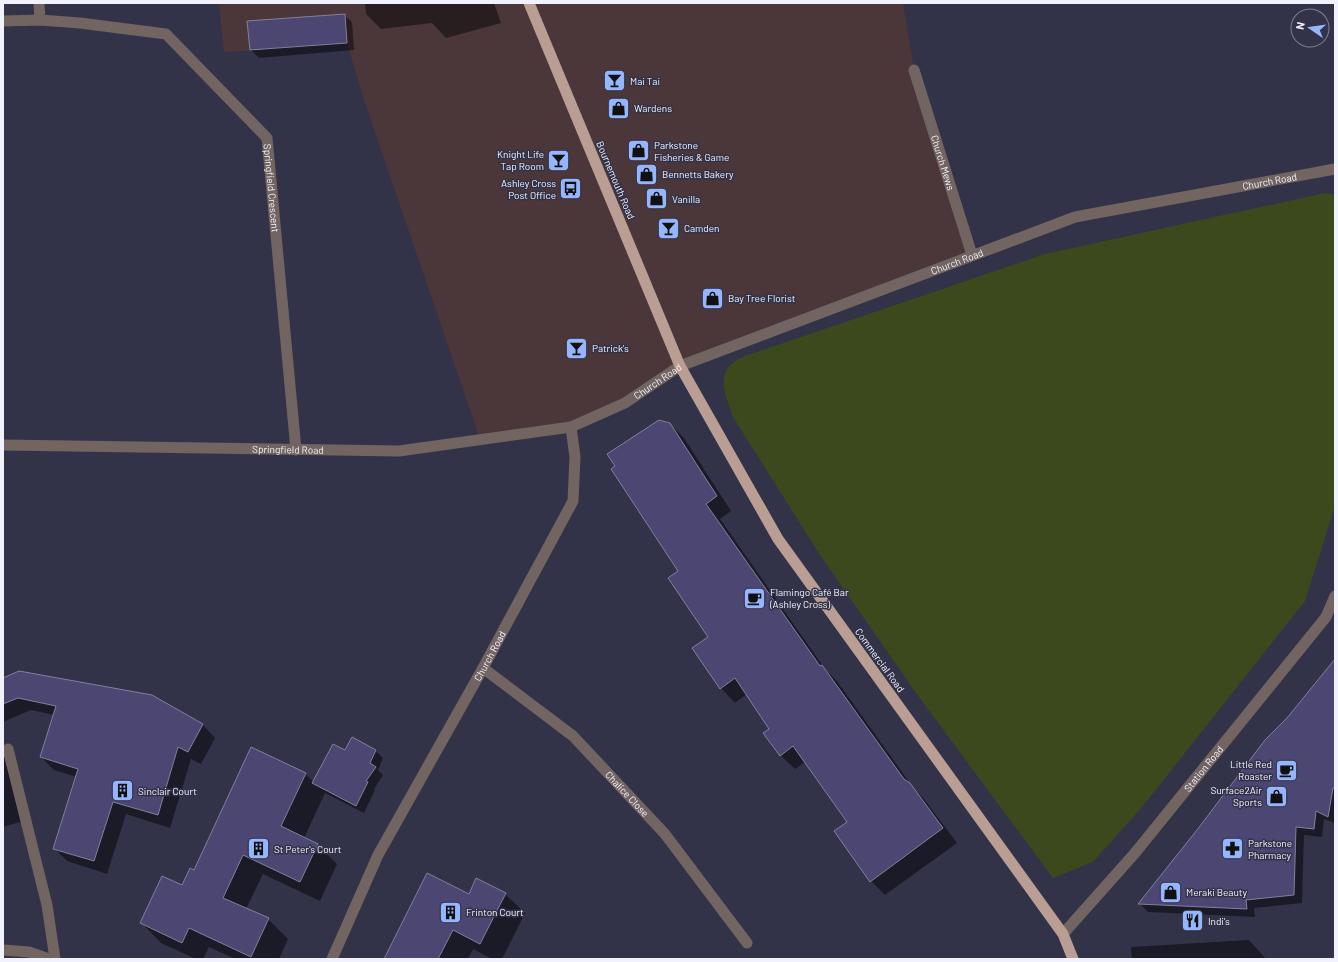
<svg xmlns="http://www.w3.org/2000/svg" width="1338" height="962" font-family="Barlow,sans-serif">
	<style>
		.commercial { fill: #4b373a }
		.green { fill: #3c491d }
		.shadow { fill: #0007 }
		.building { fill: #4b4672; stroke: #82809a }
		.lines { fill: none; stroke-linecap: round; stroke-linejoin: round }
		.minor { stroke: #726561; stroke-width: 11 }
		.tertiary { stroke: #726561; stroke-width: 11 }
		.trunk { stroke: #ba9d93; stroke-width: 11 }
		.labels { text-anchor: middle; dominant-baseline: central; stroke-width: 3; stroke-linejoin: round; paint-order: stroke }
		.poi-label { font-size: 10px; fill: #f2f2fe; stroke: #323349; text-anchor: start }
		.street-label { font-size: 10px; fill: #f2f2fe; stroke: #323349 }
	</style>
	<rect width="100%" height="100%" fill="#323349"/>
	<path class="commercial" d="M219,3H903L914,70L972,255L680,366L625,403L571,427L480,439L364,100L347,43L224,52Z"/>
	<path class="green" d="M1325,193L1335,195V506L1305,601L1143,806L1093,862L1053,878L916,693L820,555L733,417C724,391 713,369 745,356L1045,254Z"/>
	<path class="shadow" d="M365,3H494L501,23L446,38L432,23L381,29L366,14Z
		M344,15L352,22L354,50L259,58L251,50L248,22Z
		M669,423L684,438L731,511L720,519L825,669L837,681L912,786L924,799L957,843L885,895L871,881L848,823L805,762L795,769L780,755L771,729L747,694L735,703L721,688L710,637L679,572Z
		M1335,661V823L1324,819L1322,837L1304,835L1302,903L1254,908L1255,917L1148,912L1140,904Z
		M3,679L151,696L203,725L215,738L201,764L191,759L170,828L126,814L107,874L67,861L54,848L77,777L54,770L41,757L54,715L31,710L3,722Z
		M352,738L376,751L383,758L378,770L383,775L374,789L375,790L364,813L325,793L304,838L317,844L337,864L320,901L263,874L246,909L268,919L288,939L279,959H235L209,947L203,959H196L161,943L142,923L183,886L195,871L305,774L314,782L345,752Z
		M3,753L23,821L3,827Z
		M505,894L525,913L502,959H492L473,949L468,959H385L469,896Z
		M1249,940L1266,959H1132L1131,947Z"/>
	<path class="building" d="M345,14L347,43L250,50L247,21Z
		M659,420L670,423L717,496L706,504L820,666L822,665L904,779L910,783L943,828L870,882L834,831L847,822L793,746L780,756L763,733L769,729L735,678L720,689L692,648L708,637L668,578L678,571L611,469L615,466L607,454Z
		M1335,659V788H1333L1328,817L1316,811L1314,829L1296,827L1294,895L1246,900L1247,909L1138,904L1197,830L1265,740L1287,718Z
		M19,671L152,695L203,724L188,752L178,747L158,815L113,802L94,861L53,849L78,769L40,757L56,706L18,698L3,704V678Z
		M352,737L376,750L370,763L376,767L366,781L368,782L356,806L312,783L333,744L345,750Z
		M251,747L306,773L281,826L318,844L300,882L243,855L223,898L269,918L251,957L189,928L182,943L140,923L162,876L182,885L190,868L194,870Z
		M427,873L469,894L476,878L506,893L480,944L453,930L438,959H384Z"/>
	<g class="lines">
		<g class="minor">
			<path d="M39,3L40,20"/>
			<path id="s1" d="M3,21L40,20L80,23L166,34L267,138L296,450"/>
			<path id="s2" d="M914,70L972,255"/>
			<path id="s3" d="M680,366L1075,217L1335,169"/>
			<path id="s4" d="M483,668L573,736L665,834L747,943"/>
			<path d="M8,749L47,905L55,959"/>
			<path d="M3,950L29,952L49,959"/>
			<path id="s5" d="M332,959L378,855L483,668L573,501L575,457L571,427"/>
		</g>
		<g class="tertiary">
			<path id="s6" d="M3,445L399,451L571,427L625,403L680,366"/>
			<path id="s7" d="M1063,934L1135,853L1326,617L1335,596"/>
		</g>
		<path class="trunk" d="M529,3L680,366L778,539L1063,934L1073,959"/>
	</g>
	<defs>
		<symbol id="bar-square" viewBox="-11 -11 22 22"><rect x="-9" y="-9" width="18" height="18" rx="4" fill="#95b6fd" stroke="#323349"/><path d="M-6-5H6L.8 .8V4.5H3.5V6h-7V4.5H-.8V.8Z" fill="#111"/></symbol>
		<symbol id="shop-square" viewBox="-11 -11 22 22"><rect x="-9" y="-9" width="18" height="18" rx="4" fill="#95b6fd" stroke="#323349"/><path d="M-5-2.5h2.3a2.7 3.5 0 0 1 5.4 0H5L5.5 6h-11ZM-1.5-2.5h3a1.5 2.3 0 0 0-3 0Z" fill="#111"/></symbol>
		<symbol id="bus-square" viewBox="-11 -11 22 22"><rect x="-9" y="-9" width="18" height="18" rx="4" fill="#95b6fd" stroke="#323349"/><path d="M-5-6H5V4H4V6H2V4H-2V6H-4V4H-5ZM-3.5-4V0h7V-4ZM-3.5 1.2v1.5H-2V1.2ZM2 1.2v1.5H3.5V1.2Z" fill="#111"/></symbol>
		<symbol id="cafe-square" viewBox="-11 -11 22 22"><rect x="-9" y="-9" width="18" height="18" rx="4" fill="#95b6fd" stroke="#323349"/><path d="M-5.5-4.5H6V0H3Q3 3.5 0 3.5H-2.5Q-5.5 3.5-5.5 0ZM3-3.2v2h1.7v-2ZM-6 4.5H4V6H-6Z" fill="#111"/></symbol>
		<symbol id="building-square" viewBox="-11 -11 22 22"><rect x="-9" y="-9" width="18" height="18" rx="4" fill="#95b6fd" stroke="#323349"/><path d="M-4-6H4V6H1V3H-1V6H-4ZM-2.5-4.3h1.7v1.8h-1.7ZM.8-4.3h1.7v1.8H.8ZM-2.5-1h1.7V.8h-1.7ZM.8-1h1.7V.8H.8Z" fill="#111"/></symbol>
		<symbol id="pharmacy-square" viewBox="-11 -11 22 22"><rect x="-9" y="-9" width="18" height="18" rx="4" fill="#95b6fd" stroke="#323349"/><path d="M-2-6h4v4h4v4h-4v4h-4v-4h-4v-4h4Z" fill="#111"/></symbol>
		<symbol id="restaurant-square" viewBox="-11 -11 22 22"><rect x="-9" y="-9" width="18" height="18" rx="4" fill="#95b6fd" stroke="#323349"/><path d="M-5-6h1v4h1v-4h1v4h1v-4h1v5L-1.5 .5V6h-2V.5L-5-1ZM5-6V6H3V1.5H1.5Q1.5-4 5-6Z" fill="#111"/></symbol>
	</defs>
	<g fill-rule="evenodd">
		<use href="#bar-square" x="602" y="68" width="25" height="25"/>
		<use href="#shop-square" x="606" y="96" width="25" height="25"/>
		<use href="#shop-square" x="626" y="138" width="25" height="25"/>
		<use href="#bar-square" x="546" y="148" width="25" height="25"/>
		<use href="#shop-square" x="634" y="162" width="25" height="25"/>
		<use href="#bus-square" x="558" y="176" width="25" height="25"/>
		<use href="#shop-square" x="644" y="186" width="25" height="25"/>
		<use href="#bar-square" x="656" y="216" width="25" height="25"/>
		<use href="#shop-square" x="700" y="286" width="25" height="25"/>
		<use href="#bar-square" x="564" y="336" width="25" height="25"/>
		<use href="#cafe-square" x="742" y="586" width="25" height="25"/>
		<use href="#cafe-square" x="1274" y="758" width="25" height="25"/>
		<use href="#building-square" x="110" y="778" width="25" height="25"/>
		<use href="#shop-square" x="1264" y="784" width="25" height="25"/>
		<use href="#building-square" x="246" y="836" width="25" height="25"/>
		<use href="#pharmacy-square" x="1220" y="836" width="25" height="25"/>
		<use href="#shop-square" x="1158" y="880" width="25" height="25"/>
		<use href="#building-square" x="438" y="900" width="25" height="25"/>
		<use href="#restaurant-square" x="1180" y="908" width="25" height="25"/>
	</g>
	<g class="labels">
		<g class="poi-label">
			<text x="630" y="81">Mai Tai</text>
			<text x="634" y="108">Wardens</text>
			<text x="654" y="145">Parkstone<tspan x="654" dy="12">Fisheries &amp; Game</tspan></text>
			<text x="544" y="154" text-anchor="end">Knight Life<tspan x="544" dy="12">Tap Room</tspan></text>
			<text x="662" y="174">Bennetts Bakery</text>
			<text x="556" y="183" text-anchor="end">Ashley Cross<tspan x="556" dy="12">Post Office</tspan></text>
			<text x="672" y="199">Vanilla</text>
			<text x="684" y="228">Camden</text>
			<text x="728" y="298">Bay Tree Florist</text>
			<text x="592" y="348">Patrick's</text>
			<text x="770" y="592">Flamingo Café Bar<tspan x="770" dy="12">(Ashley Cross)</tspan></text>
			<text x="1272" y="764" text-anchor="end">Little Red<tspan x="1272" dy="12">Roaster</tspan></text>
			<text x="1262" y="790" text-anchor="end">Surface2Air<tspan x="1262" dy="12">Sports</tspan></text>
			<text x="138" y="791">Sinclair Court</text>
			<text x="1248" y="843">Parkstone<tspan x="1248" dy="12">Pharmacy</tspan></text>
			<text x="274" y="849">St Peter's Court</text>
			<text x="1186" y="892">Meraki Beauty</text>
			<text x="466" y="912">Frinton Court</text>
			<text x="1208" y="921">Indi's</text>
		</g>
		<g class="street-label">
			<text stroke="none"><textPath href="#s2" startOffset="97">Church Mews</textPath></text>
			<text transform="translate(616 180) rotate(67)">Bournemouth Road</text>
			<text stroke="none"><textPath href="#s3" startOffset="620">Church Road</textPath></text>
			<text stroke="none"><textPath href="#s1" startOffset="359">Springfield Crescent</textPath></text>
			<text stroke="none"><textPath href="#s3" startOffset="296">Church Road</textPath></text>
			<text stroke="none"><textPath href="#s6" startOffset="668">Church Road</textPath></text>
			<text stroke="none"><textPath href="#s6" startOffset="285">Springfield Road</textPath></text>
			<text stroke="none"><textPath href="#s5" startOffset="342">Church Road</textPath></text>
			<text transform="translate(880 660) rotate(54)">Commercial Road</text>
			<text stroke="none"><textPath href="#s7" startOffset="217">Station Road</textPath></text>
			<text stroke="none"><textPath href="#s4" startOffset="192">Chalice Close</textPath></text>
		</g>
	</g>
	<rect width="1338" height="962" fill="none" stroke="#f2f2fe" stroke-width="8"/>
	<g transform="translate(1310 28) rotate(283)"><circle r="19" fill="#323349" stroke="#7f7f91"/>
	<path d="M0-3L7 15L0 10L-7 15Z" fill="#95b6fd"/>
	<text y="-6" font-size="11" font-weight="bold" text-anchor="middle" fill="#f2f2fe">N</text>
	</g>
</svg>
